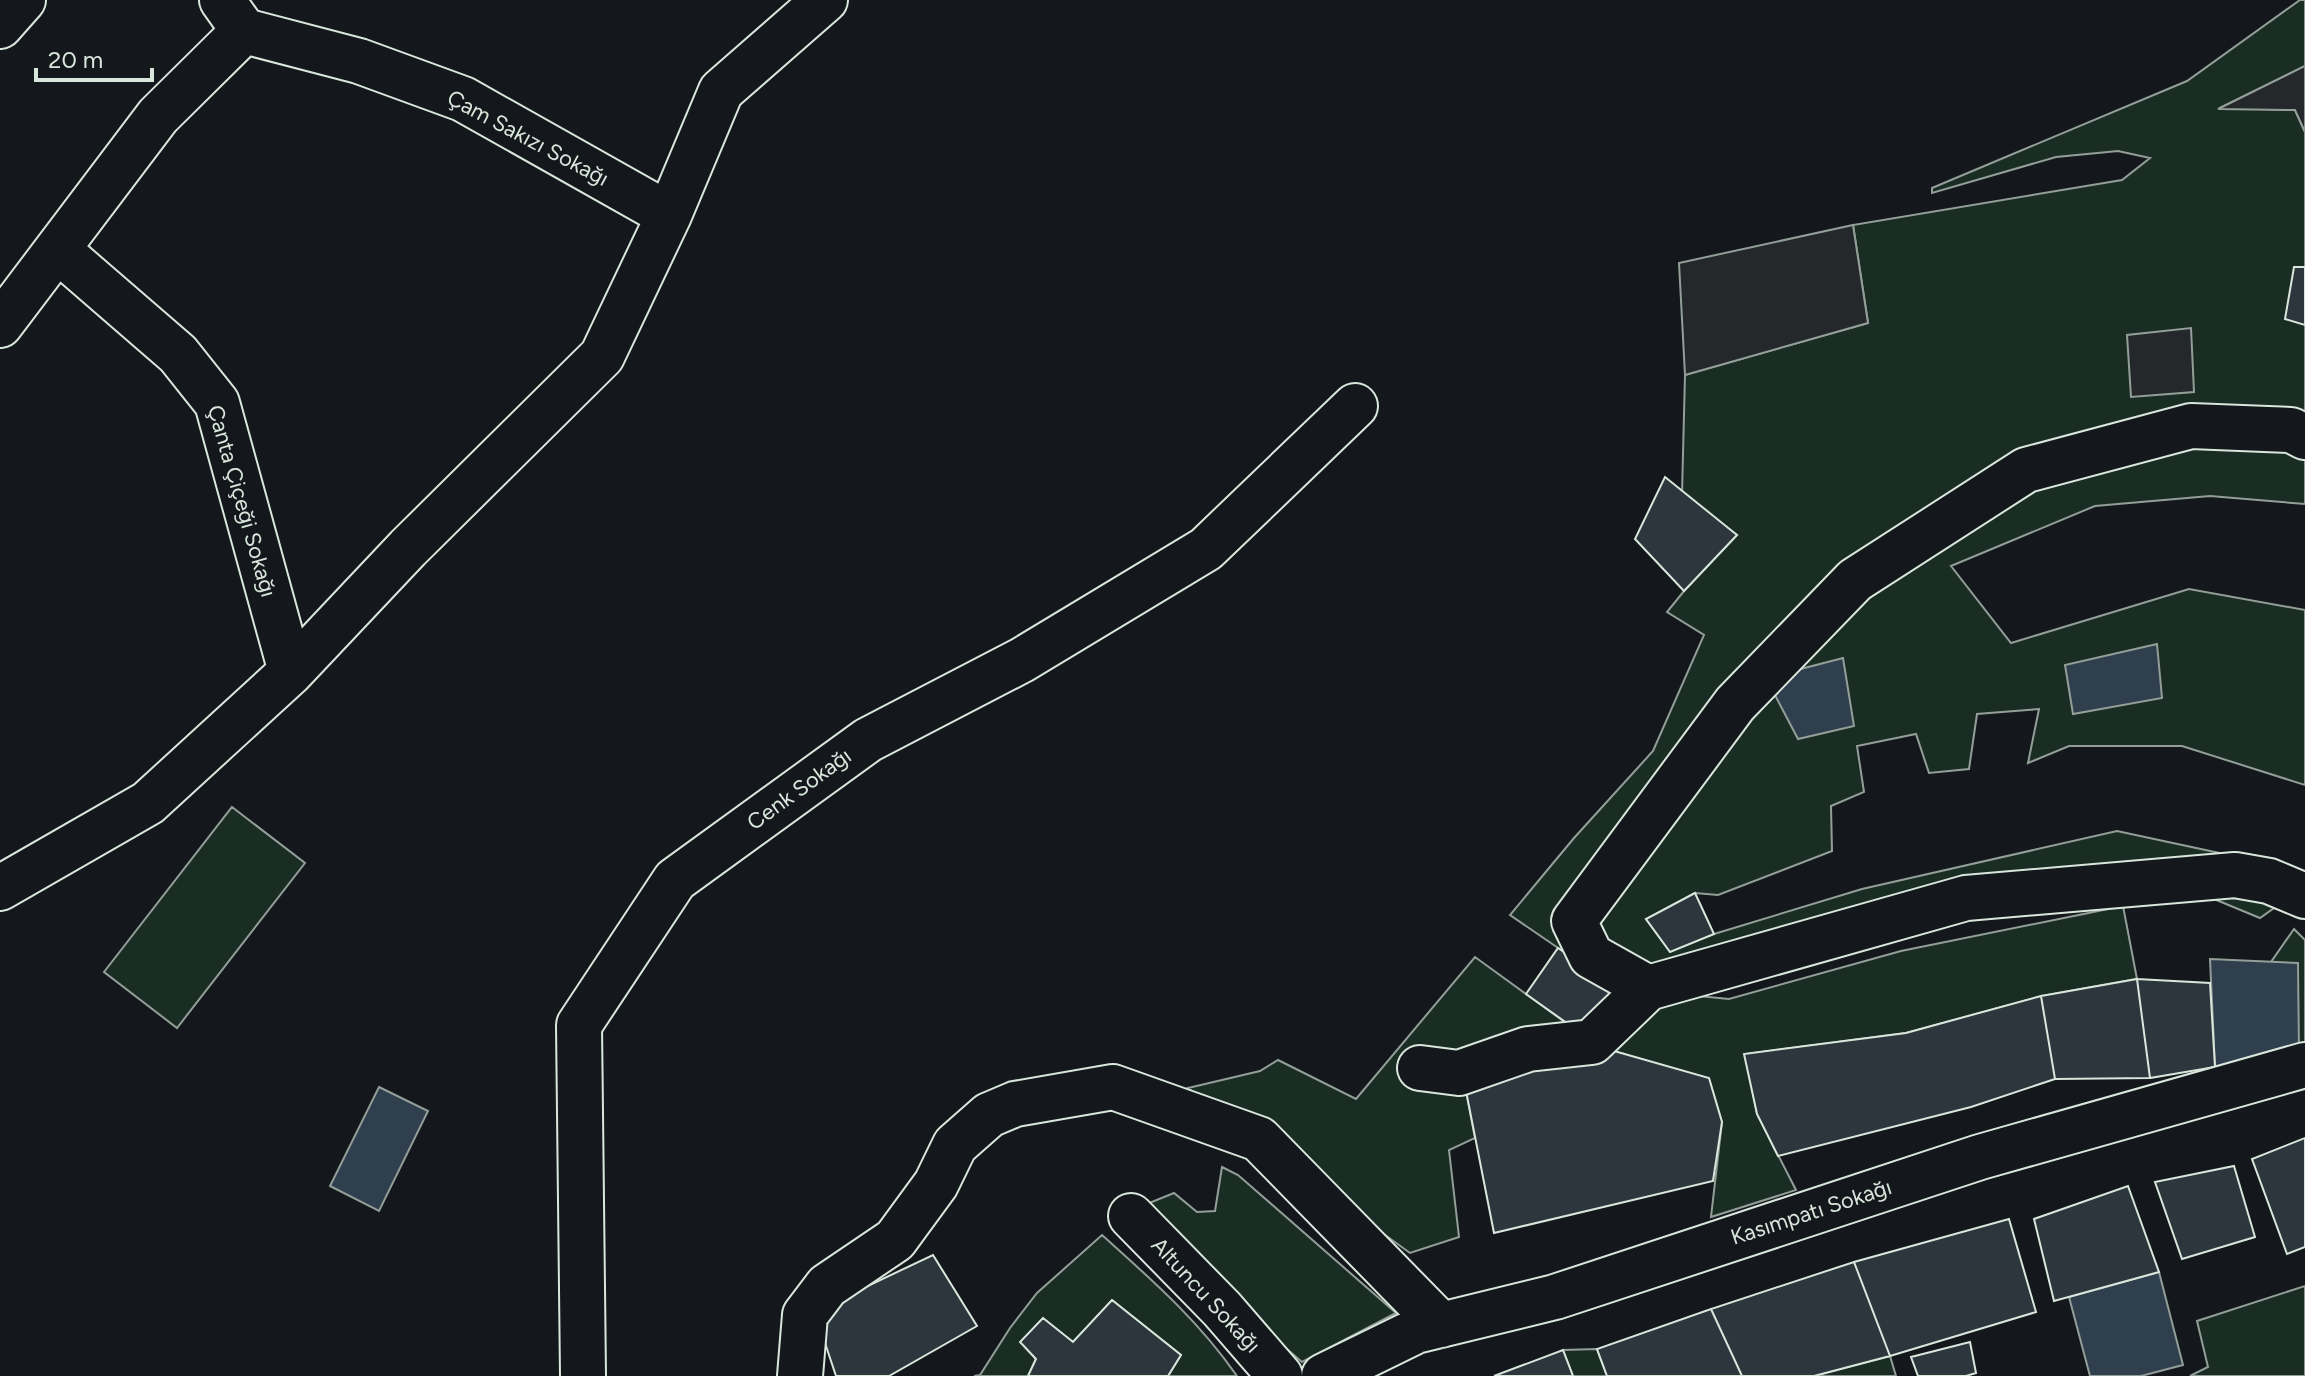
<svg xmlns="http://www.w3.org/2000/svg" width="2305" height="1376" font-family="Figtree,sans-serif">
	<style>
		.green { fill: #1a2d24; stroke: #939e99; stroke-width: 2 }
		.parking { fill: #24282b; stroke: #939e99; stroke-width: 2 }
		.water { fill: #2f3f4d; stroke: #939e99; stroke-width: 2 }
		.building { fill: #2c363c; stroke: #d8e6dc; stroke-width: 2 }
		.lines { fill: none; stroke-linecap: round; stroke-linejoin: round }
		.minor-casing { stroke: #d8e6dc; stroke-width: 48 }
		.minor { stroke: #14181c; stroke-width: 44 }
		.labels { text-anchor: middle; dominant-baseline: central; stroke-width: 6; stroke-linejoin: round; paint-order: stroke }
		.street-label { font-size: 22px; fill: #d8e6dc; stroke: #14181c }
	</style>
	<rect width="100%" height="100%" fill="#14181c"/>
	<path class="green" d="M2300,0H2305V66L2220,108L2295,110L2305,132V267L2294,268L2305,325V504L2210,496L2095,506L1951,566L2011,643L2189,589L2305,610V785L2182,746H2069L2028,763L2039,709L1977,714L1969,769L1929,773L1916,734L1857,746L1864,792L1831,806L1832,851L1718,895L1695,893L1646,919L1670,951L1714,934L1862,889L2117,831L2238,857L2298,891L2260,918L2156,875L1801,937L1667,993L1729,999L1901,951L2123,906L2137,979L2041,996L1906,1033L1745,1054L1757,1114L1796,1190L1711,1217L1722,1122L1709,1079L1600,1047L1466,1091L1475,1138L1449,1150L1459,1237L1410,1253L1247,1135L1188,1088L1260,1071L1278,1060L1356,1099L1475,957L1584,1036L1615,987L1510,915L1574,838L1653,751L1704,635L1667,612L1684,591L1737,535L1682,494L1685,375L1868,323L1853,225L2122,180L2150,158L2118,151L2056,157L1932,193V188L2187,81Z
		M232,807L305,863L177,1028L104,972Z
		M2294,929L2305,940V1054L2299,1055L2271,962Z
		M1222,1167L1238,1175L1396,1313L1302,1362L1127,1212L1174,1193L1197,1212L1215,1211Z
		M1102,1235C1152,1280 1198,1320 1237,1376H1168L1181,1355L1112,1300L1073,1342L1043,1318L1021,1342L1036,1359L1028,1376H974L980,1375L1010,1328L1037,1293Z
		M2305,1286V1376H2190L2208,1367L2197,1321Z
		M1597,1349L1607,1376H1573L1563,1350Z
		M1890,1356L1896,1376H1814Z"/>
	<path class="parking" d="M2305,66V132L2295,110L2218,109Z
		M1853,225L1868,323L1685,375L1679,263Z
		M2191,328L2194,392L2131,397L2127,335Z"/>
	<path class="water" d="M2157,644L2162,698L2073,714L2065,665Z
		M1843,658L1854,726L1798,739L1766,678Z
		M2210,959L2298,963L2299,1055L2215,1067Z
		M379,1087L428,1111L379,1211L330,1186Z
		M2159,1272L2183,1365L2141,1376H2090L2069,1297Z"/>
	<path class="building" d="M2294,267H2305V325L2285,319Z
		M1665,477L1737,535L1684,591L1635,539Z
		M1695,893L1714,934L1670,952L1646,919Z
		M1558,948L1615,987L1585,1036L1526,994Z
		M2137,979L2210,983L2215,1067L2150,1078Z
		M2137,979L2150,1078L2055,1079L2041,996Z
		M2041,996L2055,1079L1971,1107L1778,1156L1757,1114L1744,1054L1906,1033Z
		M1600,1047L1709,1078L1722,1122L1713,1181L1494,1233L1466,1091Z
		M2305,1138V1247L2287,1254L2252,1159Z
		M2234,1166L2255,1237L2182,1259L2155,1182Z
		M2128,1186L2159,1272L2054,1301L2034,1219Z
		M2009,1219L2036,1312L1890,1356L1854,1262Z
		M933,1255L977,1326L889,1376H836L819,1325L834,1302Z
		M1854,1262L1890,1356L1814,1376H1742L1711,1309Z
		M1112,1300L1181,1355L1168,1376H1028L1036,1359L1020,1342L1043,1318L1073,1342Z
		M1711,1309L1742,1376H1607L1597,1349Z
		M1970,1342L1976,1373L1966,1376H1918L1911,1357Z
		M1563,1350L1573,1376H1494Z"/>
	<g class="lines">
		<defs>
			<path id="minor" d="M0,26L23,0
				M244,31L359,61L463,99L669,215
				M58,250L178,354L217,403L291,672
				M0,325L158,116L244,31L222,0
				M2305,437L2291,430L2191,426L2026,470L1855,580L1735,704L1574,921L1591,956L1648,988L1966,898L2235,875L2269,881L2305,896
				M0,888L148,803L291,672L408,548L602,356L669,215L721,91L825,0
				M1420,1068L1459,1073L1528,1049L1592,1042L1648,988
				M1131,1216L1222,1309L1280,1376
				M583,1376L579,1025L675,880L868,740L1022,660L1206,549L1355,406
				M800,1376L805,1315L827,1286L895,1240L936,1184L955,1145L989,1115L1015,1104L1113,1087L1259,1139L1441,1325
				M1324,1376L1416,1331L1555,1297L1980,1157L2305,1065"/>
		</defs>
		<use href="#minor" class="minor-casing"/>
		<use href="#minor" class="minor"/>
	</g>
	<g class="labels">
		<g class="street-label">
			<text transform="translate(528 138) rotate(28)">Çam Sakızı Sokağı</text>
			<text transform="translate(242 501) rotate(74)">Çanta Çiçeği Sokağı</text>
			<text transform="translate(799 789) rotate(-36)">Cenk Sokağı</text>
			<text transform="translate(1811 1212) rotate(-18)">Kasımpatı Sokağı</text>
			<text transform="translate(1206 1295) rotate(47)">Altuncu Sokağı</text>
		</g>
	</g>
	<path d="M36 68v12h116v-12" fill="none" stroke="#d8e6dc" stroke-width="4"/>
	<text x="48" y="68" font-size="24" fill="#d8e6dc" stroke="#14181c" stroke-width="6" paint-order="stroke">20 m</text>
</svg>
